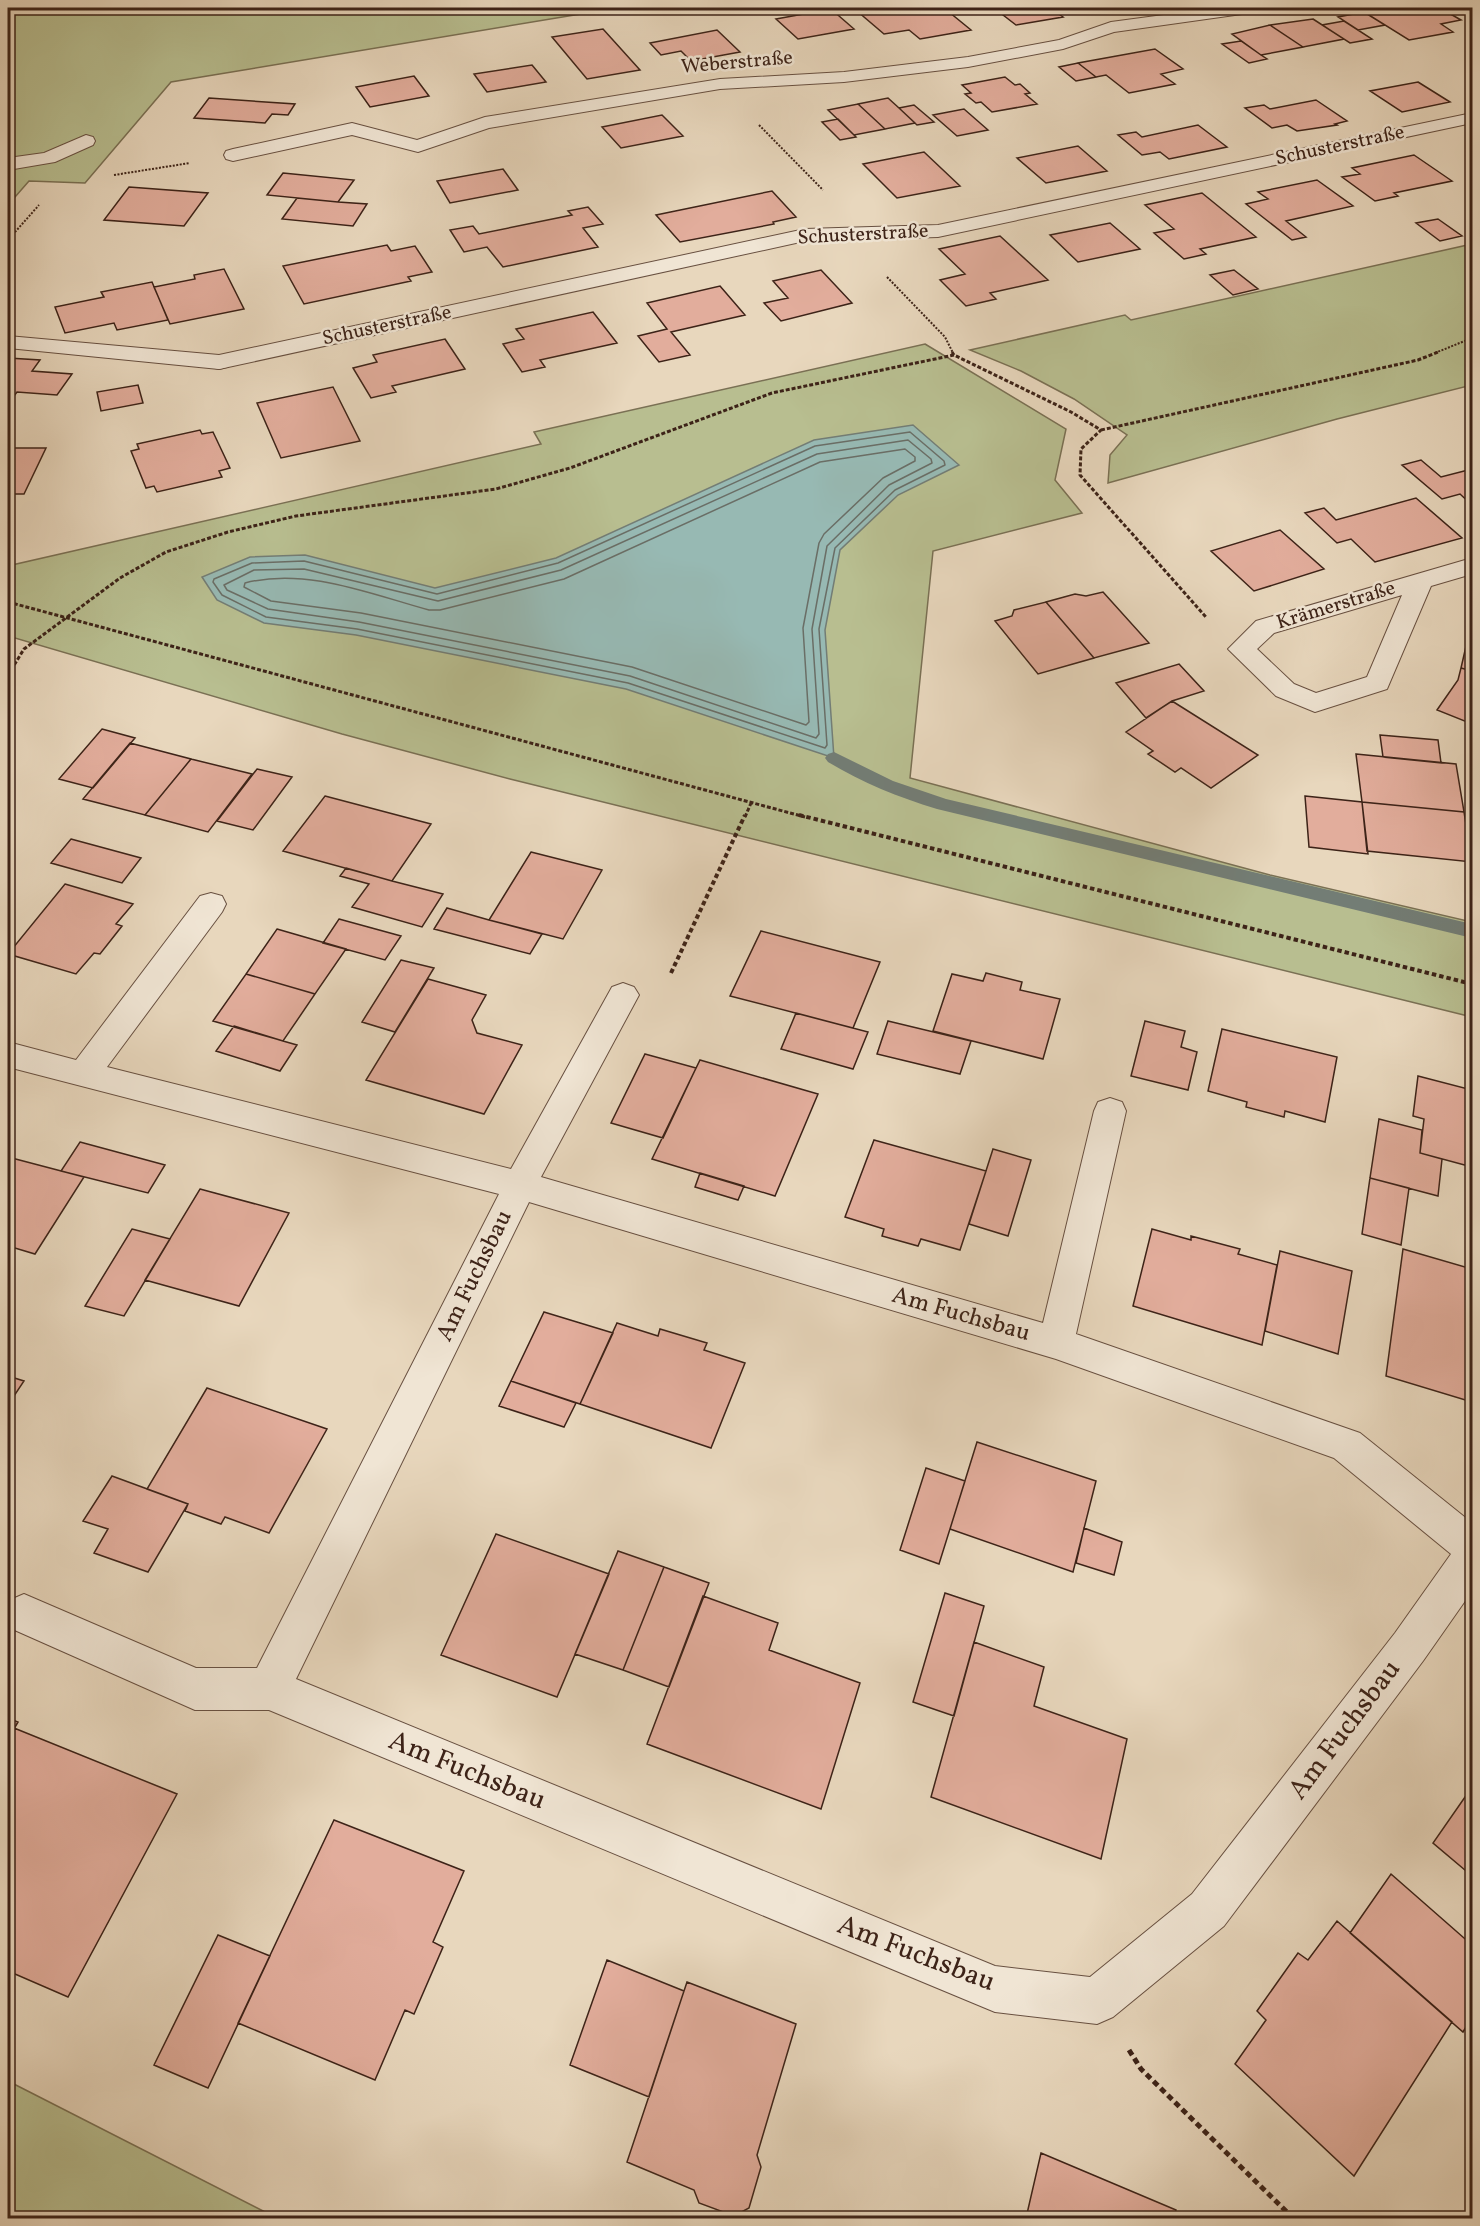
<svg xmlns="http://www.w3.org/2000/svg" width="1480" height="2226" font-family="Vollkorn,serif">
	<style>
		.green { fill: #b8be90; stroke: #7a7054; stroke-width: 1.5 }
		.water { fill: #97b9b3; stroke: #737d75; stroke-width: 1.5 }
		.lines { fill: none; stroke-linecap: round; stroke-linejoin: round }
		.shore { stroke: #6a6e66; stroke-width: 1.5 }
		.stream { fill: #737d75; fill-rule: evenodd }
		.building { fill: #e2ad9c; stroke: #3d2318; stroke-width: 1.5 }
		.service-casing { stroke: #685041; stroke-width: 2 }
		.minor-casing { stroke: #685041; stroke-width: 2 }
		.path-far3 { stroke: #3d2318; stroke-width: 2; stroke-dasharray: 2 1.5; stroke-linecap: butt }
		.path-far2 { stroke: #3d2318; stroke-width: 3; stroke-dasharray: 4 2; stroke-linecap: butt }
		.path-far1 { stroke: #3d2318; stroke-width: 4; stroke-dasharray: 4.5 3; stroke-linecap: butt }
		.path { stroke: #3d2318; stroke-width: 5; stroke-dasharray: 6 4; stroke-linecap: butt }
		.service { fill: #f0e5d4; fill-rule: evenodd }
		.minor { fill: #f0e5d4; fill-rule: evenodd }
		.labels { text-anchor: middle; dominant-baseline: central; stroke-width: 5; stroke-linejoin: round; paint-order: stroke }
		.far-street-label { font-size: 20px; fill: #3d2318; stroke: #f0e5d4 }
		.street-label { font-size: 24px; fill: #3d2318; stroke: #f0e5d4 }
		.near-street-label { font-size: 28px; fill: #3d2318; stroke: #f0e5d4 }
	</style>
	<rect width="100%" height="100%" fill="#e8d7bd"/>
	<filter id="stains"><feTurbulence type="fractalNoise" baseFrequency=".00333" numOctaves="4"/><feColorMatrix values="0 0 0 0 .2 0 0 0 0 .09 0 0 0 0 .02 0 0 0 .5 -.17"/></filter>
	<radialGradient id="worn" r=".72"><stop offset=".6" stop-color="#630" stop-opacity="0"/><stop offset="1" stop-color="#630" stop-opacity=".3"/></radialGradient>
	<path class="green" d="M8,8H617L171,82L85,183L29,181L8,205Z
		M1472,244V385L1337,419L1108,483L1110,455L1127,435L1074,399L1021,371L970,350L1125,315L1131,320Z
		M925,344L1066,429L1055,480L1082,513L933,551L910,778L1270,875L1472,922V1017L510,779L342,734L8,636V570L12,565L541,444L534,432Z
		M8,2081L277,2218H8Z"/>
	<path class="water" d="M913,425L959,465L898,495L840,550L825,630L834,758L626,689L356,635L264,623L217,600L202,577L250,557L305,555L435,588L556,558L814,440Z"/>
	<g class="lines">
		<path class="shore" d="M910,432L944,461L945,465L895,490L835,548L819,629L827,745L825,748L628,683L357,629L266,617L222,595L213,582L214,579L252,563L304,561L437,594L558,563L815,446Z
			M908,440L931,459L932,463L889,485L827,546L812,629L819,734L816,738L630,676L359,622L268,609L227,590L224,585L254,570L304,569L438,601L561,570L817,454Z
			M905,449L915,457V461L883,478L824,534L819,543L803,628L809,722L806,725L632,667L361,613L271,601L244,587L245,583C306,567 370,594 429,610H440L564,579L820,462Z"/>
		<path class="stream" d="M834,752L893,781L946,799L1472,924V938L937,809C898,797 863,783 828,762L825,758L828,754Z"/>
	</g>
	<path class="building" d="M876,8H944L971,30L920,39L909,30L884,34L857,11Z
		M994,8H1050L1063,17L1016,25Z
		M1390,8H1440L1461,20L1441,24L1453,32L1409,40L1364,12Z
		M831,9L854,29L798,39L776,19Z
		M1364,12L1385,25L1358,30L1338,17Z
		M1313,19L1344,39L1303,47L1270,25Z
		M1344,21L1372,39L1350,43L1322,25Z
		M1270,25L1303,47L1261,55L1232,34Z
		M603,29L640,70L587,79L552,37Z
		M717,30L740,52L691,61L681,51L661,55L650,43Z
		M1241,41L1261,55L1267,59L1249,63L1222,44Z
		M1155,49L1183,69L1161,74L1175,84L1129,93L1106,75L1096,77L1078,63Z
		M1078,63L1096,77L1076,81L1059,67Z
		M532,65L546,82L487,92L474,74Z
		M414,76L429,96L370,107L356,87Z
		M1005,77L1015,85L1020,84L1030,93L1025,94L1037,104L992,112L981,102L976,103L965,94L971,93L962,85Z
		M1418,82L1450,102L1402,112L1370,91Z
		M209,98L295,104L288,115L272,114L265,123L194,118Z
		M888,98L899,108L915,123L885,129L858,104Z
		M1316,100L1347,121L1335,124L1337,125L1297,131L1287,125L1272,128L1245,108L1264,105L1270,109Z
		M858,104L885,129L854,135L828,110Z
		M914,105L934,122L917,125L899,108Z
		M964,109L988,130L957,136L933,115Z
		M662,115L683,136L621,148L602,127Z
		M838,119L856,137L840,140L822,122Z
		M1198,125L1227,147L1169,159L1160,152L1142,155L1118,135L1136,132L1142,137Z
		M1078,146L1107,171L1046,183L1017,158Z
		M924,152L960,186L897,198L863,164Z
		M1414,155L1452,181L1394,193L1398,196L1375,201L1342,177L1360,174L1352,168Z
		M503,169L518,190L450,203L437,181Z
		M283,173L354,180L338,202L267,195Z
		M1317,180L1353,206L1286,221L1306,237L1292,240L1246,204L1268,199L1258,192Z
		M129,187L208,193L184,226L104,220Z
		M772,191L796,217L773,222L774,224L680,242L656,215Z
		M1202,193L1256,237L1200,249L1206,254L1184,259L1154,233L1174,229L1145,205Z
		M297,198L338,202L367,204L353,226L282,219Z
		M588,207L603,224L583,228L598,247L503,267L487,247L464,252L450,230L473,226L479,234L572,215L568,211Z
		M1438,219L1462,236L1440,241L1416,223Z
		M1110,223L1140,249L1078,262L1050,235Z
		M1000,236L1048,280L990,293L996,299L966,306L940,280L965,274L939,249Z
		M387,245L391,251L415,246L432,272L408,277L411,281L304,304L283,266Z
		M224,269L244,309L170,324L154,287L195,279L194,275Z
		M821,270L852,303L781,321L764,303L788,298L773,281Z
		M1234,270L1258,289L1233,295L1210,275Z
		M152,282L168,320L117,330L114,323L65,333L55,307L104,297L101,292Z
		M720,286L745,315L671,332L690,355L659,362L638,336L667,329L647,303Z
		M593,312L617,343L540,360L545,367L522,372L503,344L524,339L516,329Z
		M445,339L465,369L392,386L396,392L371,398L353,368L377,362L373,355Z
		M8,358L40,360L32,371L72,374L57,395L17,392L8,404Z
		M138,385L143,403L101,411L97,392Z
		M333,387L360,441L281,458L257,403Z
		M200,430L202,434L213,432L230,468L219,471L222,477L157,492L154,486L146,488L131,451L139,449L137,444Z
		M8,448H46L24,494H8Z
		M1421,460L1441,477L1472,469V505L1460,494L1442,499L1402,465Z
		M1416,498L1462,538L1375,562L1351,539L1337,543L1305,513L1324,508L1336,520Z
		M1280,530L1324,569L1254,591L1211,551Z
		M1103,592L1149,643L1094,658L1046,602L1075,594L1086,596Z
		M1046,602L1094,658L1038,674L995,621L1012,616L1014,610Z
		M1472,620V671L1461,668Z
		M1179,664L1204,691L1172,701L1146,718L1116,683Z
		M1461,668L1472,671V724L1437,710L1458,680Z
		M1172,701L1258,755L1211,788L1181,768L1175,772L1148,754L1153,751L1126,732Z
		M102,729L135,738L93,788L59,779Z
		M1380,735L1438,740L1441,763L1383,757Z
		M130,743L191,759L145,815L83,799Z
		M1356,754L1456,764L1464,812L1362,802Z
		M191,759L252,774L208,832L145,815Z
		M257,769L292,777L253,830L217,821Z
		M325,796L431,824L392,881L283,851Z
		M1305,796L1362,802L1368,854L1309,847Z
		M1362,802L1464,812L1472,862L1367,851Z
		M71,839L141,858L122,883L51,863Z
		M531,852L602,870L563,939L489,920Z
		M346,868L392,881L443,894L422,927L352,907L369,884L340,876Z
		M65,884L133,904L116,924L122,926L100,954L94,953L76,974L8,954Z
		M447,908L489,920L542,934L530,954L434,929Z
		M339,919L401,936L385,960L323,943Z
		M277,929L346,949L315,994L246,974Z
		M761,931L880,962L853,1028L730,996Z
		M401,960L434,968L395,1032L362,1022Z
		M986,973L1022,982L1020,990L1060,999L1043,1059L933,1031L952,974L983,981Z
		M246,974L315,994L283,1041L213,1021Z
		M428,979L486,995L472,1020L477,1033L522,1045L484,1114L366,1080Z
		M796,1013L868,1032L853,1069L781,1049Z
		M888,1021L971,1041L960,1074L877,1054Z
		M1145,1021L1185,1031L1181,1047L1197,1052L1188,1090L1131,1076Z
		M234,1026L283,1041L297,1045L280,1071L216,1051Z
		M1222,1029L1337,1057L1325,1122L1285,1111L1284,1117L1246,1107L1247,1102L1208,1091Z
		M645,1054L696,1068L663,1138L611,1123Z
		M700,1060L818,1094L775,1196L652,1159Z
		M1418,1076L1472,1090V1167L1420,1153L1424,1119L1413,1116Z
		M1379,1119L1422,1130L1420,1153L1442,1159L1438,1196L1370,1178Z
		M874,1140L986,1171L960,1250L921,1239L918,1246L882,1236L884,1229L845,1217Z
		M80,1142L165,1165L148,1193L61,1171Z
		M993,1149L1031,1160L1008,1236L969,1224Z
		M8,1157L84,1177L35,1254L8,1246Z
		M700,1173L744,1186L738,1200L695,1187Z
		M1370,1178L1409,1188L1401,1245L1362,1234Z
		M200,1189L289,1213L239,1306L145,1280Z
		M132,1229L170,1239L124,1316L85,1306Z
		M1152,1229L1191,1240V1236L1240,1249L1238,1254L1277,1265L1262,1345L1133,1306Z
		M1403,1249L1472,1269V1402L1386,1376Z
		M1280,1251L1352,1271L1338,1354L1265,1331Z
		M544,1312L613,1333L580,1404L511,1381Z
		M617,1323L658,1336L660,1329L707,1343L704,1350L745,1363L711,1448L580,1404Z
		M8,1376L24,1381L8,1405Z
		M511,1381L576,1403L564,1427L499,1406Z
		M207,1388L327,1429L269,1533L225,1517L221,1524L185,1511L188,1504L147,1489Z
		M977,1442L1096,1481L1073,1572L950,1529Z
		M926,1468L965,1481L939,1564L900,1550Z
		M112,1476L188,1504L148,1572L94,1553L108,1529L83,1521Z
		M1084,1528L1122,1542L1114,1575L1076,1563Z
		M496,1534L609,1574L557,1697L441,1655Z
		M618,1551L664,1567L623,1670L575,1654Z
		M664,1567L709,1583L669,1687L623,1670Z
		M945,1593L984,1606L954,1716L913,1702Z
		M703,1596L778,1623L769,1650L860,1683L821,1809L647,1744Z
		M974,1642L1044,1667L1034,1706L1127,1739L1101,1859L931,1797Z
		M8,1718L18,1722L8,1739Z
		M14,1728L177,1794L68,1997L8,1971V1739Z
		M1472,1787V1876L1433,1843Z
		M334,1820L464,1871L433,1942L443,1947L414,2014L405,2010L375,2080L238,2023Z
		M1391,1874L1472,1945V2017L1463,2032L1350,1933Z
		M1337,1921L1452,2022L1354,2176L1235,2064L1266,2020L1257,2011L1298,1953L1308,1960Z
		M218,1935L270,1956L208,2088L154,2065Z
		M607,1960L684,1991L649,2097L570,2065Z
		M687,1982L796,2024L757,2155L761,2167L749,2208L734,2216L699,2203L694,2190L627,2162Z
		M1041,2153L1176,2210L1174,2218H1026Z"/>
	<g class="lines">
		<defs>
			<path id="service" d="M8,336L219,355L227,357L230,362L227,367L219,369L8,348Z"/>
			<path id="minor" d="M1216,8H1257L1249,13L1114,32L1063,49L968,67L844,82L720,89L489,128L418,152L352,135L233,161L226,159L224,155L226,151L233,149L352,123L417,140L485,117L720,79L844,72L968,57L1059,40L1111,22Z
				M1472,113V123L938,237L805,241L219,369L211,367L208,362L211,357L219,355L805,229L938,225Z
				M86,135L93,137L95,141L93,145L55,162L8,170V158L44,153Z
				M1472,558V574L1431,586L1387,689L1315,712L1276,696L1228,649L1256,621ZM1402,595L1367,677L1316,693L1294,684L1257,649L1274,633Z
				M211,893L222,896L226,904L222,912L107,1067L511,1169L612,987L623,983L634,987L639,995L541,1177L1043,1323L1094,1111L1098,1102L1110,1098L1122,1102L1126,1111L1076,1334L1360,1433L1472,1523V1591L1423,1661L1224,1926L1113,2017L1097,2024L995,2012L269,1710H195L10,1628L8,1605L10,1600L24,1594L196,1668H257L499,1194L8,1067V1042L76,1060L200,896ZM529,1202L1056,1359L1334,1458L1451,1554L1395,1633L1192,1894L1090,1977L995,1966L296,1679Z"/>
		</defs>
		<use href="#service" class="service-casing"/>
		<use href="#minor" class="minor-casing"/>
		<path class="path-far3" d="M759,125L823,190
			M114,175L190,163
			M8,240L39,205
			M887,277L945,337L953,353
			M1435,353L1472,338"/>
		<path class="path-far2" d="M952,352L954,355
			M1101,430L1418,360L1438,352
			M8,602L805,817
			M8,675L24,649L120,578L166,552L228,532L296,516L496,489L570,468L772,393L954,355L1071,412L1101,430L1081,449L1080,475L1206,617
			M745,817L751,803"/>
		<path class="path-far1" d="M799,815L1472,984
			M671,973L745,815"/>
		<path class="path" d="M1129,2050L1141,2069L1293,2218"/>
		<use href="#service" class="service"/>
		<use href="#minor" class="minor"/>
	</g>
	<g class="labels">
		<g class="far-street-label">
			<text transform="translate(737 63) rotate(-5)">Weberstraße</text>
			<text transform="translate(1340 146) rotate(-12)">Schusterstraße</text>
			<text transform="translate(863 235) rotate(-3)">Schusterstraße</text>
			<text transform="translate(387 326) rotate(-12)">Schusterstraße</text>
			<text transform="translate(1336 606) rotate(-17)">Krämerstraße</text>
		</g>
		<g class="street-label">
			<text transform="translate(475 1276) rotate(-64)">Am Fuchsbau</text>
			<text transform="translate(961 1315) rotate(16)">Am Fuchsbau</text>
		</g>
		<g class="near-street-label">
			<text transform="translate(1345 1730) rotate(-53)">Am Fuchsbau</text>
			<text transform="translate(467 1771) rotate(22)">Am Fuchsbau</text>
			<text transform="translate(916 1954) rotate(21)">Am Fuchsbau</text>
		</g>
	</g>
	<rect width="1480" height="2226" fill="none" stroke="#e8d7bd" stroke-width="30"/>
	<rect x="9" y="9" width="1462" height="2208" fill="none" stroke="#3d2318" stroke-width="3"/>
	<rect x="15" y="15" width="1450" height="2196" fill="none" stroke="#3d2318" stroke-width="1.5"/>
	<rect width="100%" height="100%" filter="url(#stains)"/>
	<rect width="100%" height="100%" fill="url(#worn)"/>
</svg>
